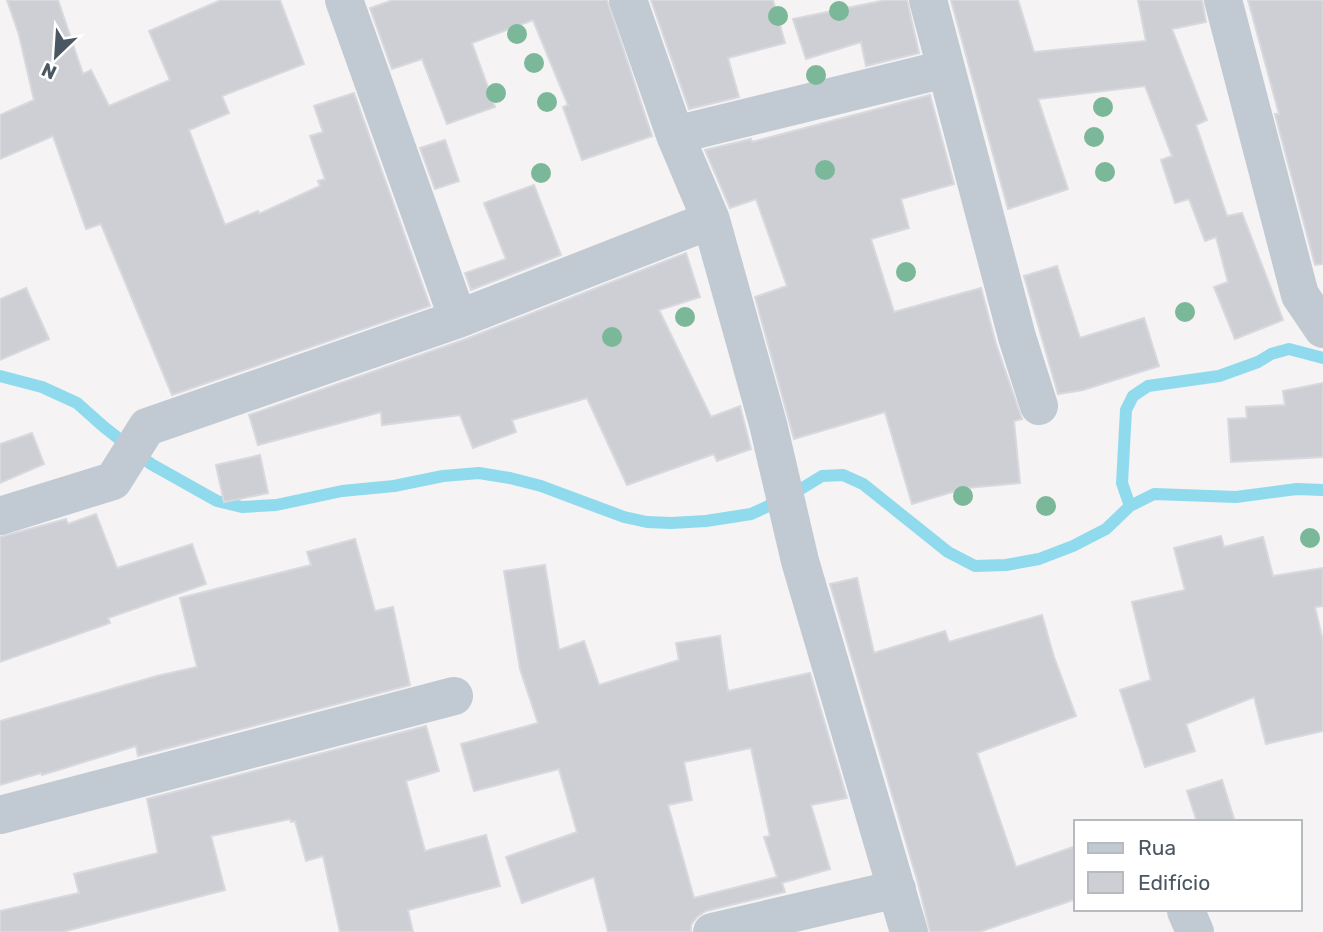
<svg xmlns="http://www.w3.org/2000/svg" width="1323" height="932" font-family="Rubik,sans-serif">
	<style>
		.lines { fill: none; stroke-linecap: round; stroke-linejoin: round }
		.stream { stroke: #90daee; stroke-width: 12 }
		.building { fill: #cdcfd5; stroke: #d7d9de; stroke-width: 2; fill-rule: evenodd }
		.minor { stroke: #c1cad2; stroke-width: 38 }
		.tree { fill: #7bb799 }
	</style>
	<rect width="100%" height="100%" fill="#f5f3f3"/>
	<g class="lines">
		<path class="stream" d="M0,376L42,387L77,403L104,427L151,464L217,501L242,507L276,505L342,491L394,486L443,476L479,473L510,478L541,486L624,517L647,522L671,523L706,521L751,514L786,498L822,476L843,475L863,484L948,552L975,566L1006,565L1039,559L1073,546L1106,529L1130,506L1154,494L1236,497L1297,489L1323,490
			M1130,506L1122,483L1126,410L1133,396L1148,386L1219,376L1258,362L1271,354L1289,349L1323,358"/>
	</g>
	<path class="building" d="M7,0H58L83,74L91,70L109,106L170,80L149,31L221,0H280L304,64L222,96L229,113L189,130L225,225L258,211L259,214L320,186L318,181L325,179L310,136L323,132L314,106L354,93L430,306L172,395L101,224L86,229L53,136L0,159V115L34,100L19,35Z
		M393,0H607L652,136L582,160L563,107L568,105L533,20L472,43L495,107L447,124L422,59L392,69L370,8Z
		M651,0H773L785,43L728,58L739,97L689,109Z
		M886,0H907L919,53L866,66L861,42L806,59L793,19Z
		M951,0H1018L1034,52L1146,41L1138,0H1202L1206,22L1172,29L1207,120L1196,125L1227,216L1242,213L1283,320L1235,339L1214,287L1228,282L1216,237L1205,241L1189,199L1175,203L1161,160L1172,156L1145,86L1038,99L1068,189L1008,209Z
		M1248,0H1323V264L1315,265L1275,114H1279Z
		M930,95L954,184L901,199L909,228L871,239L894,312L981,288L996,344L1022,419L1014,421L1020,483L966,488L912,504L885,412L794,439L755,297L787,286L756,199L730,208L705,150L751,139L752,142Z
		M445,140L459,181L435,189L420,148Z
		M534,185L561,255L471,290L465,273L506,259L484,203Z
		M686,253L700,297L659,310L711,417L740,406L751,449L717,461L714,454L627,485L587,398L512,420L516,432L473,448L460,415L382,425L381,412L258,445L249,415L466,339Z
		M1057,266L1080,338L1144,318L1159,366L1083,390L1058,394L1024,276Z
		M26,288L49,339L0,360V299Z
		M1323,383V457L1231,462L1228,419L1247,418L1246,407L1285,405L1283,391Z
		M32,433L44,464L0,483V444Z
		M260,455L268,493L224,502L216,465Z
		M96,514L117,568L192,544L206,584L108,618L110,623L0,662V537L66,519L68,524Z
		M1221,536L1224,547L1263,537L1273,576L1323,568V606L1315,607L1323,641V731L1266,744L1254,697L1186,724L1195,751L1145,767L1120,690L1151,680L1132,602L1185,590L1174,548Z
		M355,539L375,611L393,607L410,685L138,756L136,746L42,775L41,773L0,785V721L157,676L197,667L180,598L311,565L307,552Z
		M545,565L559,650L584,641L599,685L679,660L676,643L720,636L728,691L810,673L847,798L811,805L830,869L782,883L785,892L706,911L697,917L691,925V932H608L594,877L522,903L506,857L577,832L559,769L474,791L461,744L538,723L520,669L504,571ZM751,748L770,836L764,837L777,877L694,898L668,805L692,800L684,762Z
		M857,578L874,653L945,631L949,642L1042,615L1054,657L1076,716L977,753L1016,867L1076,846V899L979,932H930L918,883L830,584Z
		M426,726L439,771L406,781L425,851L486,835L500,886L408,910L413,932H340L323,856L306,861L295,821L291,822L290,819L211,836L225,890L62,932H0V911L79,893L74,874L158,853L147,799Z
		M1222,780L1235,822H1197L1187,791Z"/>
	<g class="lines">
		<path class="minor" d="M344,0L458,319
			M628,0L675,135L711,220L768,424L800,561L909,932
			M928,0L1017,337L1039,406
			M1223,0L1300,295L1323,329
			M675,135L945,69
			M0,516L113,481L147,427L458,319L711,220
			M0,815L454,696
			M1186,911L1195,932
			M712,932L897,889"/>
	</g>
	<g class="tree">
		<circle cx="839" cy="11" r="10"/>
		<circle cx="778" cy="16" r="10"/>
		<circle cx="517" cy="34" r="10"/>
		<circle cx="534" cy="63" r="10"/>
		<circle cx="816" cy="75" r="10"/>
		<circle cx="496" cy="93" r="10"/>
		<circle cx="547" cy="102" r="10"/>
		<circle cx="1103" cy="107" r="10"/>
		<circle cx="1094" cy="137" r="10"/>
		<circle cx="825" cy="170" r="10"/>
		<circle cx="1105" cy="172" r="10"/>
		<circle cx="541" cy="173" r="10"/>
		<circle cx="906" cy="272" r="10"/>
		<circle cx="1185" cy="312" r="10"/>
		<circle cx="685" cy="317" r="10"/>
		<circle cx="612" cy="337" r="10"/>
		<circle cx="963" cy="496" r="10"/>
		<circle cx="1046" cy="506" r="10"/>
		<circle cx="1310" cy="538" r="10"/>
	</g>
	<rect x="1074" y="820" width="228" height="91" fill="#ffffff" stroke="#b7bbc0" stroke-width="2"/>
	<rect x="1088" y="843" width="35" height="10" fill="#c1cad2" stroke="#b7bbc0" stroke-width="2"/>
	<text x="1138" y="855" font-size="21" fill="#4a5661">Rua</text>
	<rect x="1088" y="872" width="35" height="21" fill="#cdcfd5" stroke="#b7bbc0" stroke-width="2"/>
	<text x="1138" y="890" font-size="21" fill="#4a5661">Edifício</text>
	<g transform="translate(56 56) rotate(205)" stroke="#ffffff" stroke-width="5" paint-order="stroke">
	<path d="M0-5L12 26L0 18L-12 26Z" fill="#4a5661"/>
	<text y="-10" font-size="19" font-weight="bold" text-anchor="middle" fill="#4a5661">N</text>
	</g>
</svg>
